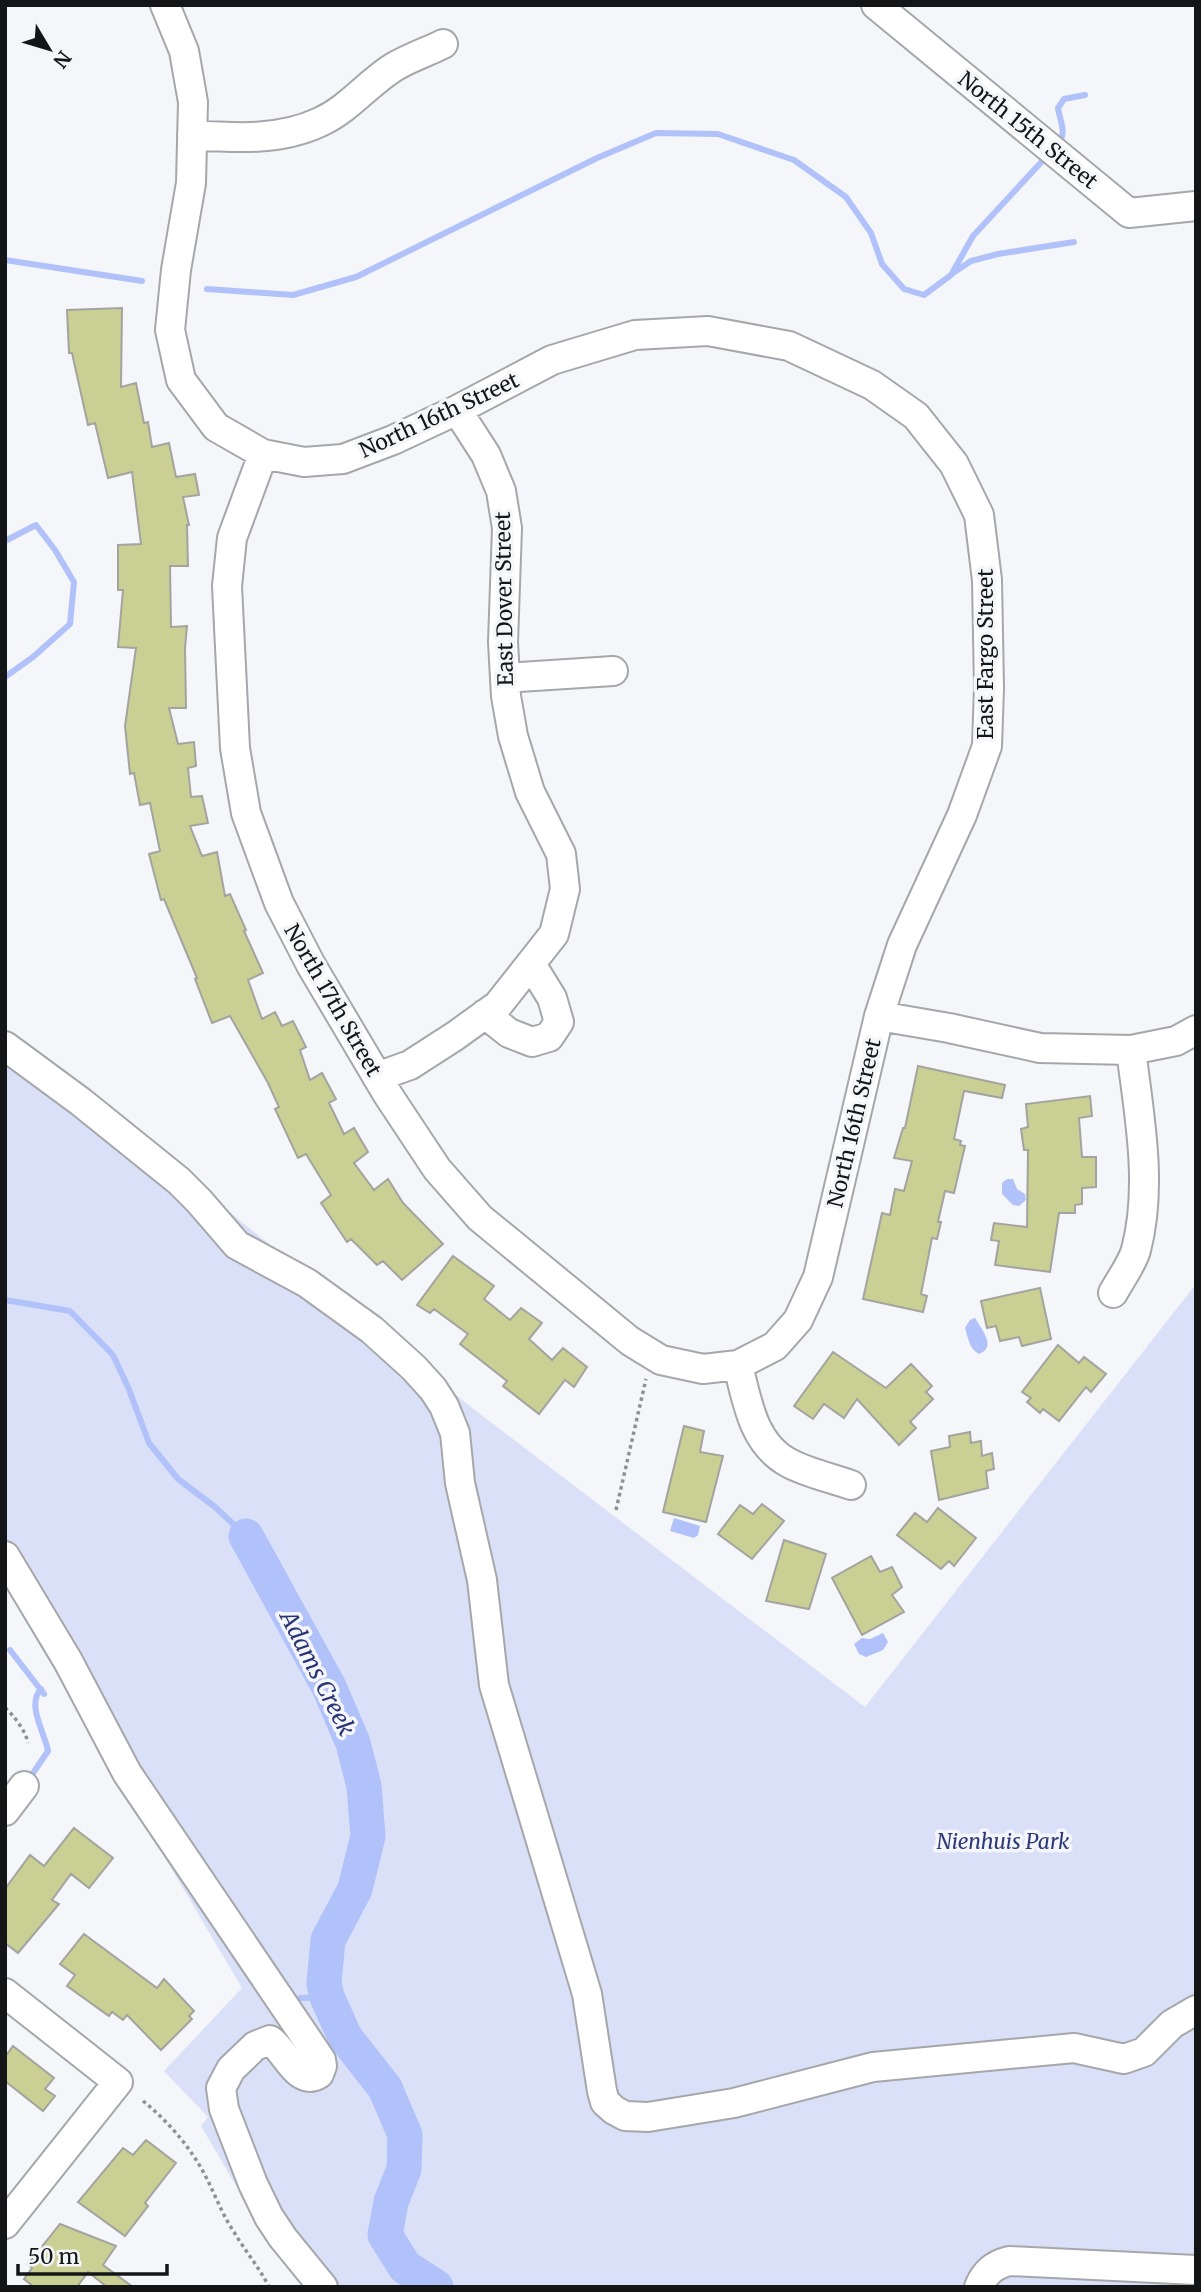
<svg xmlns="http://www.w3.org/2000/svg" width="1201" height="2292" font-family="Merriweather,serif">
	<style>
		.green { fill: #d9e0f7 }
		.water { fill: #b1c1f9 }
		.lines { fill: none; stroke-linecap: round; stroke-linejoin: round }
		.stream { stroke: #b1c1f9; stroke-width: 6 }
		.river { stroke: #b1c1f9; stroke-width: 35 }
		.building { fill: #cad093; stroke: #a3a39f; stroke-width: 2 }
		.minor-casing { stroke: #a5a7aa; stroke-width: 32 }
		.path { stroke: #8f9093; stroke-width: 3.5; stroke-dasharray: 3.5 3.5; stroke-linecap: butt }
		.minor { stroke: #fff; stroke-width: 28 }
		.labels { text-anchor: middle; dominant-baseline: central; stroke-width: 7; stroke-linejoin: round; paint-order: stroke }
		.street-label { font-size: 21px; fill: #141516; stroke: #f5f6fa }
		.park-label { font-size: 21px; font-style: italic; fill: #2c397a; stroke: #f5f6fa }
		.water-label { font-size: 23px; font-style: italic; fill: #283474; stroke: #f5f6fa }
	</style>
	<rect width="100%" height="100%" fill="#f5f6fa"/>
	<path class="green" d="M5,1031L476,1411L865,1707L1196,1284V2287H307L262,2230L201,2126L208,2117L164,2071L242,1988L5,1587Z"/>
	<path class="water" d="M1007,1179H1013L1017,1189L1025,1194L1026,1200L1019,1206L1013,1205L1002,1194V1183Z
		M975,1318C982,1330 997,1347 979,1354C969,1349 968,1337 965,1328L970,1320Z
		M674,1518L700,1526L698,1535L694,1538L670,1531Z
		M883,1633L888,1642L883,1650L866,1657L859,1654L854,1644L862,1638L870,1639Z"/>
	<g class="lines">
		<path class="stream" d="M1057,145C1068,133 1060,122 1058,108L1064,99L1085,95
			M5,260L142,281
			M953,273L971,261L998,254L1074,242
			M207,289L293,295L356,277L597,158L656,133L718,134L794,160L846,197L871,233L882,264L904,289L924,295L951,275L973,236L1047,156
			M5,541L36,525L55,550L74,582L70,624L33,657L5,677
			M5,1300L70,1311L113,1355L128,1387L149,1443L178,1479L215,1507L246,1536
			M10,1650L44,1694
			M29,1779L48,1751C45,1733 26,1705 41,1689
			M300,1998L327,1997"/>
		<path class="river" d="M246,1536L329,1687L353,1743L364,1786L368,1836L355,1889L328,1940L324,1983L327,1997L345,2037L385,2088L405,2135L404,2169L391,2202L385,2235L405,2267L436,2287"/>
	</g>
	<path class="building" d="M122,308L121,387L136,383L144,423L148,422L152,447L169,443L176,477L195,474L199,495L183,497L189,525H187L188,566H170L171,627L187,626L185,648L186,708H169L178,744L194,742L196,766L188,768L191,797L202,796L208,823L190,826L202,856L217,852L225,896L230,894L246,930L244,931L263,973L248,980L262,1019L275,1012L282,1026L293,1021L306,1047L300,1050L310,1080L322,1073L336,1099L329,1103L344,1134L354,1128L368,1152L354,1163L374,1190L388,1179L403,1203L443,1244L402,1280L383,1261L377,1265L351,1239L347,1242L321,1203L331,1195L306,1154L298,1158L275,1109L279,1107L268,1083L230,1016L212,1023L195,979L197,978L164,899L161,900L149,854L160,851L150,803L140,805L134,773L130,774L125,726L136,648L118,647L123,590H118V545L141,544L132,472L108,478L95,423L88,425L72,353H69L67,310Z
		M918,1066L1005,1085L1002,1098L964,1091L954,1139L961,1141L960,1145L965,1146L954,1193L945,1191L938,1222H941L937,1239L932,1238L921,1294L927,1296L923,1312L863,1299L882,1213L890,1215L895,1189L904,1191L912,1161L894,1158L903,1128H905Z
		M1090,1096L1092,1116L1079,1118L1082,1157H1096V1187L1082,1188V1204L1075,1205V1213H1059L1050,1272L995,1265L999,1241L991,1240L994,1223L1027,1227L1028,1150H1024L1021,1129L1028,1127L1026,1104Z
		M453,1256L494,1286L484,1299L510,1320L521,1308L542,1323L529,1339L552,1360L563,1348L587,1367L574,1387L565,1380L539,1414L503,1386L507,1381L460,1344L468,1334L434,1309L430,1313L417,1305Z
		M1040,1288L1051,1339L1022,1346L1019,1337L1000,1341L996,1326L987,1328L981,1301Z
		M1058,1345L1079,1363L1084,1357L1106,1374L1091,1392L1086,1387L1059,1421L1043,1409L1040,1413L1027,1402L1031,1398L1022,1392Z
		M833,1352L886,1388L911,1364L932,1386L926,1392L933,1399L910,1422L916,1428L899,1445L857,1399L844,1418L824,1404L813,1419L794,1406Z
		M684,1426L704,1431L700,1452L723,1456L706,1522L663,1512Z
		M970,1432L971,1443L981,1441L982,1456L992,1453L994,1469L986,1471L988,1488L939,1500L931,1451L950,1447L949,1436Z
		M762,1504L784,1521L752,1559L718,1534L740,1505L753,1514Z
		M938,1508L976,1538L954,1566L949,1561L941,1569L897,1535L915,1513L927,1522Z
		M784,1540L826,1554L809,1609L766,1601Z
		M871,1556L880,1572L892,1567L902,1587L892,1595L904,1612L862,1635L832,1578Z
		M74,1828L113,1858L89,1888L71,1874L52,1900L59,1904L18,1953L5,1943V1889L30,1855L44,1866Z
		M84,1934L157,1988L164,1979L194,2011L189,2016L192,2019L161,2050L127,2015L123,2020L112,2012L109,2016L67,1986L75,1975L60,1964Z
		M13,2046L54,2078L45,2089L55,2096L43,2111L5,2081V2057Z
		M146,2140L176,2163L145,2203L148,2206L125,2236L78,2202L123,2148L133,2155Z
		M60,2224L116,2246L103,2265L133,2287H107L88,2272L77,2287H34L24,2279L32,2268L28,2264Z"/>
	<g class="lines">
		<defs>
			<path id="minor" d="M165,5L184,51L193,102L191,183L176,270L170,330L181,380L216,427L263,454L304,462L343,459L393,440L457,410L552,360L635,335L708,331L789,346L872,385L916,416L954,464L979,515L987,580L989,688L987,746L962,815L902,945L879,1016L818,1277L798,1320L775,1346L738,1365L703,1369L661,1360L630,1341L480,1218L437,1169L388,1095L311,965L279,903L246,813L235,748L227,586L232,538L263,454
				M876,5L1129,213L1196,206
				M192,135C235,138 280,141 320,122C349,109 368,83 394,67C409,58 427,52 443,44
				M505,678L613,671
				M485,1014L509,1033L532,1042L549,1037L559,1022L552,998L531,964
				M879,1016L949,1028L1040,1048L1131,1050
				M5,1046L81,1102L179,1181L199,1201L237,1245L307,1283L372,1330L414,1368L433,1389L444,1406L455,1433L460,1483L482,1580L494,1685L587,1994L602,2091L605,2102L614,2110L625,2116L648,2117L734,2103L873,2067L1074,2048L1124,2059L1144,2052L1172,2024L1196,2010
				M377,1077L410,1065L455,1036L498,1005L554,934L565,889L561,854L530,792L513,736L506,696L503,642L507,528L501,491L486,455L457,410
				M1113,1293C1120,1280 1132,1264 1136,1250C1153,1185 1139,1115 1131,1050L1176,1041L1196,1030
				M738,1365C747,1401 753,1444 789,1463C808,1473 831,1478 851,1485
				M5,1556L68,1661L127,1773L321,2060L322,2066L319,2074C297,2087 286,2051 270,2040L255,2046L231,2069L221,2088L224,2109L253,2184L269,2217L283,2238L323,2287
				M5,1811L24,1786
				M5,1993L118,2082L5,2224
				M979,2287C985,2272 994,2265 1009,2261L1196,2270"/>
		</defs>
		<use href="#minor" class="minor-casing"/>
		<path class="path" d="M616,1510L646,1379
			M5,1708C14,1715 26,1732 28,1743
			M143,2101C169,2122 192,2149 207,2179C216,2197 223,2216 234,2232C245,2251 259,2267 269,2287"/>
		<use href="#minor" class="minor"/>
	</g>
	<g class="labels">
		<g class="street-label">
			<text transform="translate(1028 130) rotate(39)">North 15th Street</text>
			<text transform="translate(439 415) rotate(-25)">North 16th Street</text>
			<text transform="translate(504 599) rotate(-91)">East Dover Street</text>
			<text transform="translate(985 654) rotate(-90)">East Fargo Street</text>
			<text transform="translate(333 1000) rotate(60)">North 17th Street</text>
			<text transform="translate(854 1123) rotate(-77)">North 16th Street</text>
		</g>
		<g class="park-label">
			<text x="1003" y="1841">Nienhuis Park</text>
		</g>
		<g class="water-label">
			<text transform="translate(318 1673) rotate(63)">Adams Creek</text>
		</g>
	</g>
	<rect width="1201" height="2292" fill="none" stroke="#141516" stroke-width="14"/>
	<g transform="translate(49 49) rotate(128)" stroke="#f5f6fa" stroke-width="5" paint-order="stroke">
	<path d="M0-5L12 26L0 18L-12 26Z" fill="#141516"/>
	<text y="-10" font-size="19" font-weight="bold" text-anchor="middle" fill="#141516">N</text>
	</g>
	<path d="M18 2264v10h149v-10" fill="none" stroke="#141516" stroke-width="3.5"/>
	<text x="28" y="2264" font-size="21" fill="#141516" stroke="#f5f6fa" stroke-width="5" paint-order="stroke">50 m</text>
</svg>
